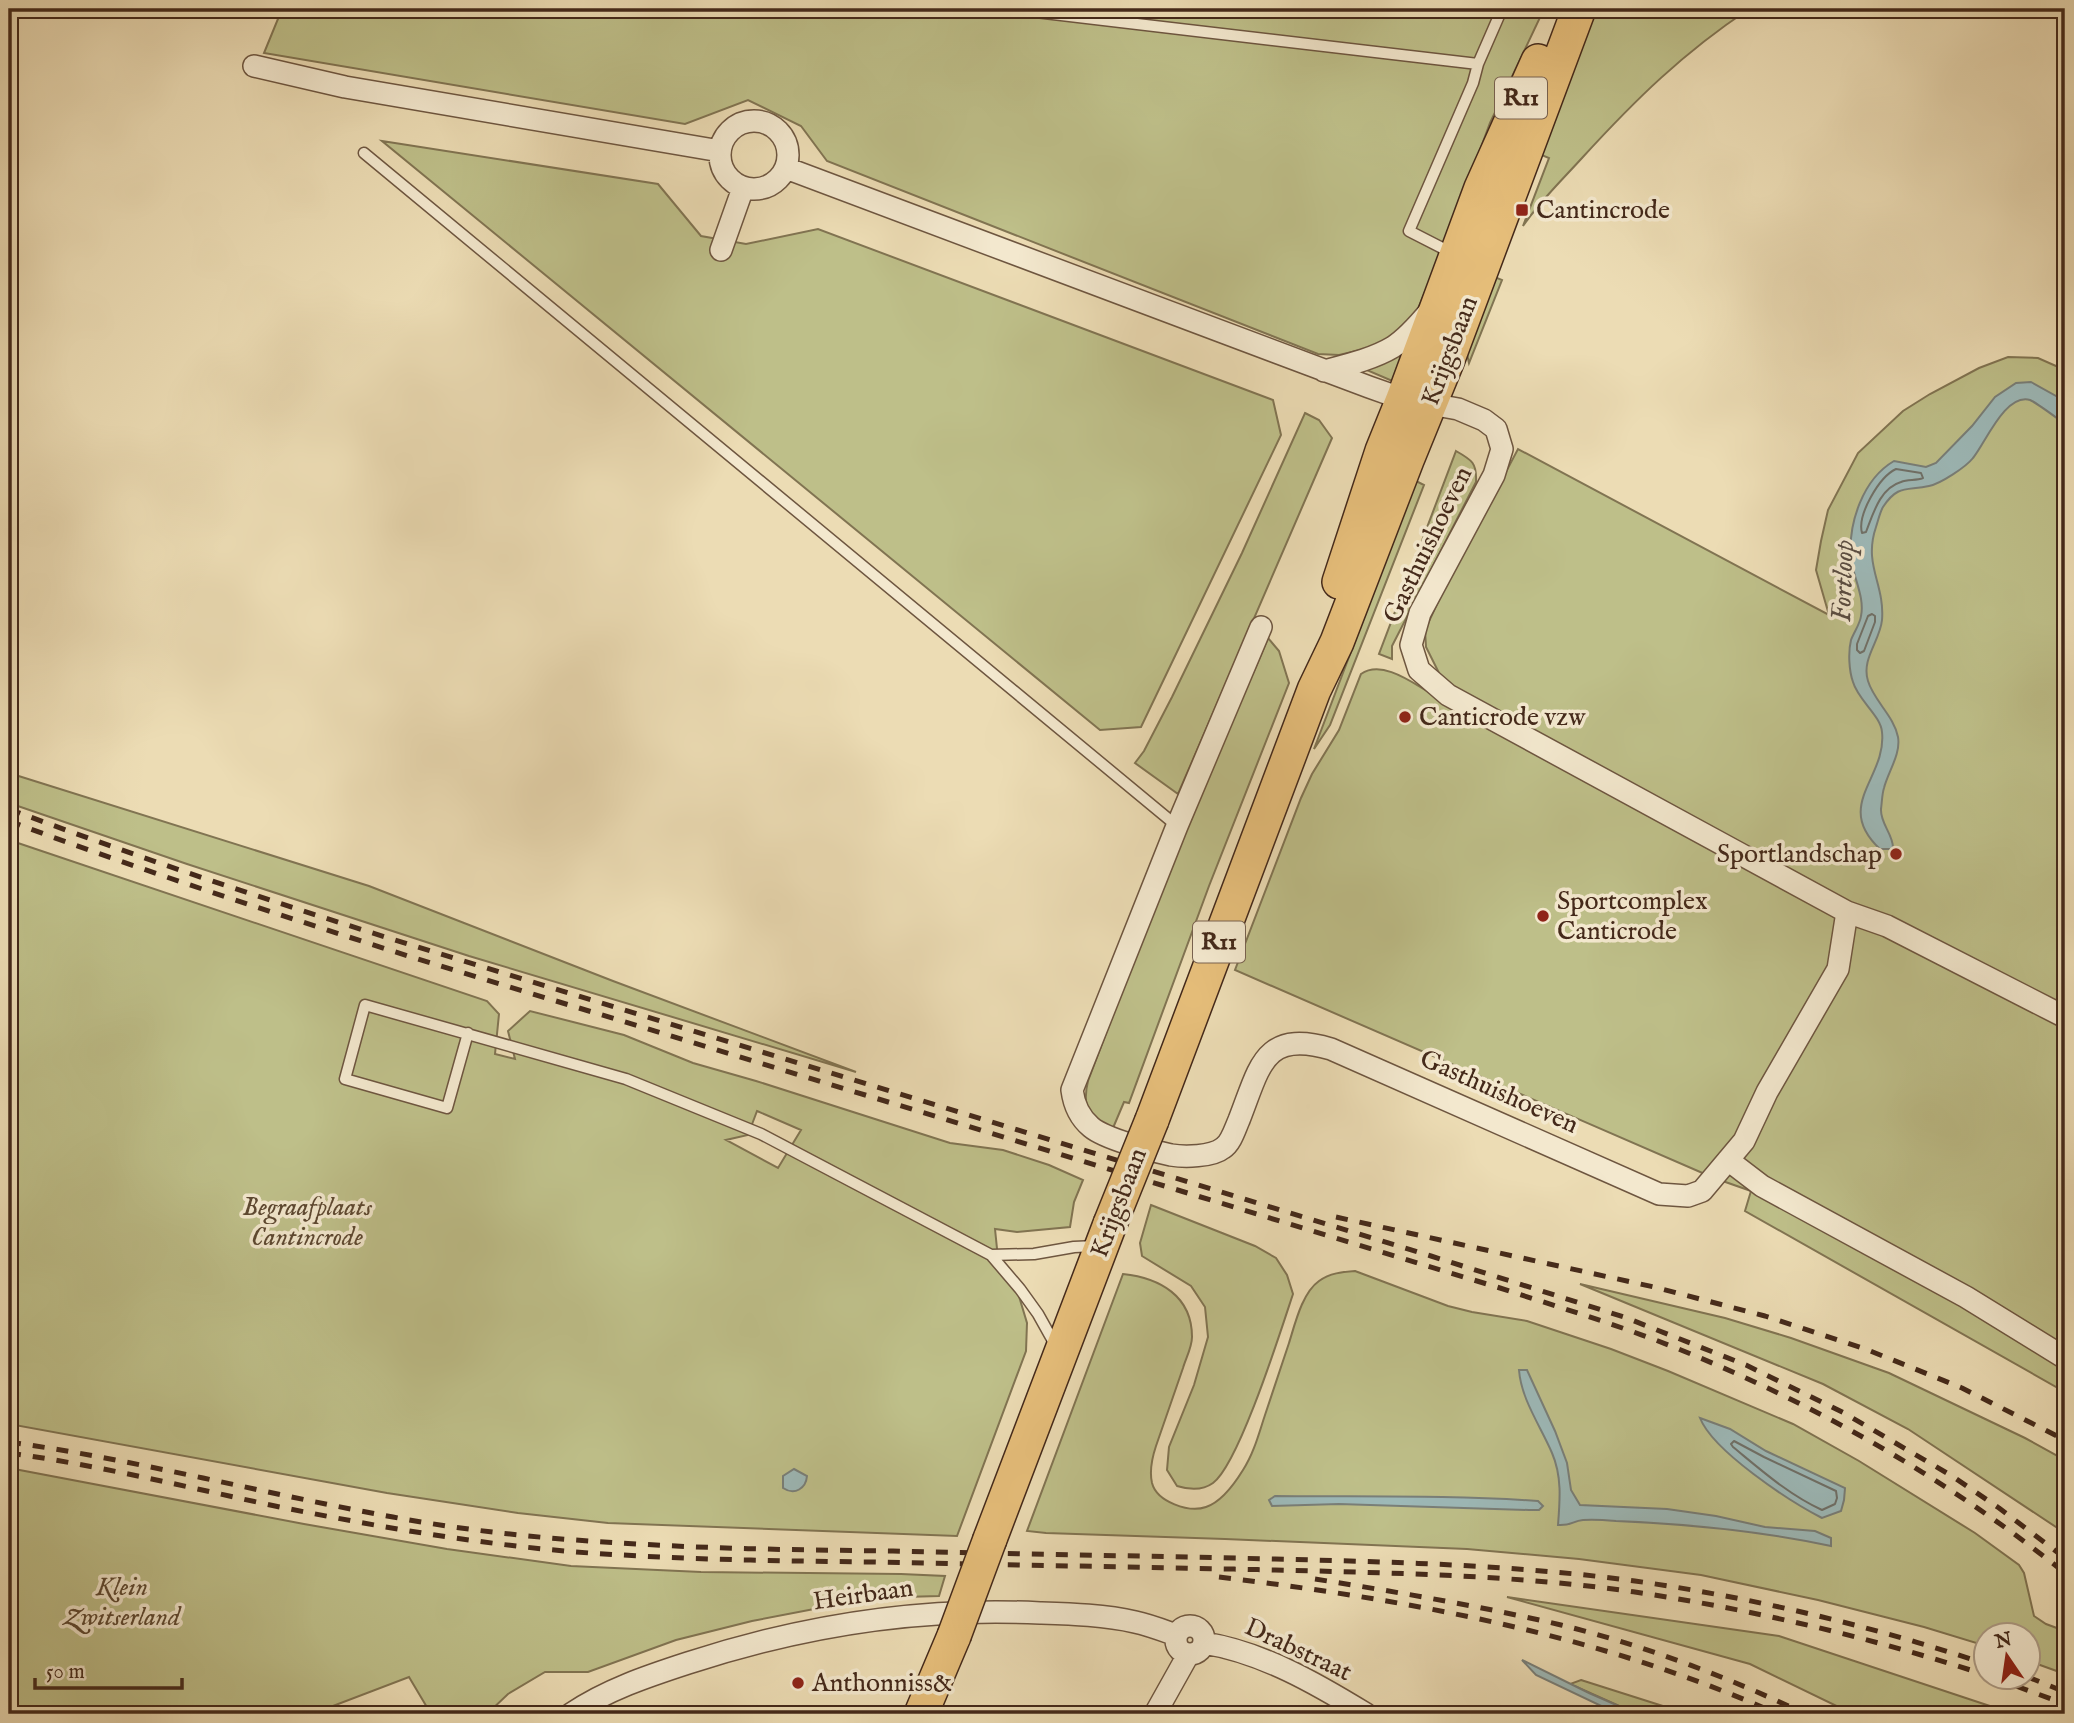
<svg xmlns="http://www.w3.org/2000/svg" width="2074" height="1723" font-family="'IM FELL English',serif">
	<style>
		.green { fill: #bebf89; stroke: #817452; stroke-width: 2; fill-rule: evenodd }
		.water { fill: #9db9b8; stroke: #797f79; stroke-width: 2 }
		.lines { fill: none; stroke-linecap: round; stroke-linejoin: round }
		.shore { stroke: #707169; stroke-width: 2 }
		.service-casing { stroke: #6e5640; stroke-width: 13 }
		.minor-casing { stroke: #6e5640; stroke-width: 24 }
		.primary-casing { stroke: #44291a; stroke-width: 36 }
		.service { stroke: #f3e8ce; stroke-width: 10 }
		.minor { stroke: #f3e8ce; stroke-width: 21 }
		.primary { stroke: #e6be7a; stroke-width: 33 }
		.rail { stroke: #44291a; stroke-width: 5; stroke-dasharray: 12 12; stroke-linecap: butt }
		.primary-bridge-casing { stroke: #44291a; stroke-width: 36; stroke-linecap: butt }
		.primary-bridge { stroke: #e6be7a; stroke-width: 33 }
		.poi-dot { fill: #8f2418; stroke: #f3e8ce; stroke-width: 2.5 }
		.labels { text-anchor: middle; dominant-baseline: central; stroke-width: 7; stroke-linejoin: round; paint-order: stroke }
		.shield { fill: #f3e8ce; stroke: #786250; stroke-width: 2 }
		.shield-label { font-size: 24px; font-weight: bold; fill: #44291a }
		.poi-label { font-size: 26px; fill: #44291a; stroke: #f3e8ce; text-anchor: start }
		.street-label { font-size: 26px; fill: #44291a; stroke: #f3e8ce }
		.park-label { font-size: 26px; font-style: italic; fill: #5c4730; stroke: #f3e8ce }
		.water-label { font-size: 28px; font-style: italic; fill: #5a4d42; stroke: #f3e8ce }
	</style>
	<rect width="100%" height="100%" fill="#ecdcb4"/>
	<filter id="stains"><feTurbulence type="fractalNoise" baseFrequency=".00286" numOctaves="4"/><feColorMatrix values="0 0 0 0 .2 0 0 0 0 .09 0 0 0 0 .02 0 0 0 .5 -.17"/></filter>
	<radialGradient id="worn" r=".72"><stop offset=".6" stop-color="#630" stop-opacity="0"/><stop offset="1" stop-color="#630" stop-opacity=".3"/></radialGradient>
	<path class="green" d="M282,9H1544L1490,123L1446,242L1415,316L1382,345L1339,355L1318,354L827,161L801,126L748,100L685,124L264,53Z
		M1589,9H1749C1683,53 1636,99 1582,158C1562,180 1540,201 1523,226L1549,158L1532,151Z
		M382,141L658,184L701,236L746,244L818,229L1273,400L1281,435L1141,727L1100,730Z
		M1485,273L1502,280L1469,363L1465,345Z
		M1407,346L1400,380H1390L1362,368Z
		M2008,357L2038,358L2065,370V1392L1745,1211L1751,1191L1714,1178L1235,970L1301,798L1312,774L1339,730L1361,674C1383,659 1414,684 1434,695L1443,681L1426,647L1425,630L1442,593L1518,449L1829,615L1816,570L1821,541L1828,510L1858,453L1903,411L1930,394L1979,368Z
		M1305,413L1319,420L1332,438L1178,794L1135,763L1144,751L1172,697L1242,553Z
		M1456,451C1472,460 1477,463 1476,482L1392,646V659L1379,654Z
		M1416,481L1424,485L1330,725L1314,749Z
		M1268,638L1279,651L1289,683L1209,886L1129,1103L1124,1102L1113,1128C1088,1122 1082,1105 1088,1081L1160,890L1239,700L1254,671Z
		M9,773L369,886L613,981L856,1072L469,956L187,864L9,803Z
		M9,840L487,1001L499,1014L495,1054L515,1059L508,1031L530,1011L624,1035L693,1063L756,1081L950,1143L1003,1150L1049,1165L1083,1180L1074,1202L1070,1227L1017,1232L995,1229L999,1268L1018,1293L1027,1323L1026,1351L957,1536L608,1523L518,1513L387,1493L9,1424ZM757,1111L801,1130L778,1168L726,1140L748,1135Z
		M1151,1205L1255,1246L1276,1258L1287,1275L1293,1294C1281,1330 1239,1464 1213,1483C1202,1491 1190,1490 1177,1486L1167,1470L1169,1447L1194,1385L1208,1337L1205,1307L1191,1286L1142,1256L1140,1243Z
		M1355,1271L1448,1306L1472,1312L1527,1321L1611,1349L1668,1371L1793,1424L1859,1461L1975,1533L2019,1565L2024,1573L2034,1616L2046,1624L2065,1631V1674L2029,1661L2028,1636H1986V1646L1924,1627L1818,1600L1701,1575L1579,1559L1467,1549L1225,1539L1046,1533L1027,1531L1123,1274C1160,1278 1192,1296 1192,1337C1192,1347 1186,1358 1183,1368C1174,1394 1165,1420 1156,1446C1152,1458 1149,1470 1152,1483C1157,1502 1189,1513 1206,1507C1221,1502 1235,1483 1243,1470C1254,1453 1259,1433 1265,1415C1273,1391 1281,1367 1289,1343C1295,1324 1302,1293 1319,1281C1330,1273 1342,1272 1355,1271Z
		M1580,1284L1725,1318L1791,1338L1889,1373L2025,1438L2065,1460V1533L1908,1429L1823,1384Z
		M9,1468L304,1524L447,1549L571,1566L701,1572L901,1574L945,1576L939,1596L903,1597L835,1605L752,1621L676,1640L588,1672H545L508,1694L487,1714H431L409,1677L312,1714H9Z
		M1507,1597L1779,1636L2014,1714H1853L1750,1664Z
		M1581,1680L1688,1714H1637L1570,1684Z"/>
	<path class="water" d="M2031,382L2065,401V424C2058,419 2037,403 2030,400C2005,393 1985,444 1973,458C1966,467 1940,484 1929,486C1907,491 1898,484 1883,507C1880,512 1878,521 1876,527C1863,565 1885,584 1882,620C1880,641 1861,659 1868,681C1874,701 1894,716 1898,737C1901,754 1888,772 1884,788C1882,794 1882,802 1881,809C1880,824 1894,835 1893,849H1880C1833,805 1887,778 1882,732C1881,716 1858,700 1853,682C1849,671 1848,652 1851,640C1854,632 1860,624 1861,616C1865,597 1853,577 1851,558C1848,523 1863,479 1894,461L1926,467L1936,463L1972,426L1995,397L2016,383Z
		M1519,1370H1527L1555,1431L1567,1463L1571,1490L1580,1505L1667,1509L1716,1516L1765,1527L1815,1531L1831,1538V1546C1761,1531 1687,1524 1616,1521C1605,1520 1594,1519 1583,1520C1572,1521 1572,1526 1558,1525C1560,1500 1562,1476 1552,1453C1541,1427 1521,1399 1519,1370Z
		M1700,1418L1730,1429L1766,1451L1845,1488L1844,1500L1841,1511L1822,1518C1789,1501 1713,1451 1700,1418Z
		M794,1469L807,1476C806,1488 795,1496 783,1488V1476Z
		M1275,1496C1363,1497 1450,1495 1538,1501L1543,1506L1539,1510H1529L1339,1504L1272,1506L1269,1500Z
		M1522,1660L1589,1693L1637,1714H1618L1536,1675Z"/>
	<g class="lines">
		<path class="shore" d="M1896,469L1921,473L1923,478C1916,481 1908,479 1901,482C1880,488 1873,514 1866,532L1862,533C1857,515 1879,477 1896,469Z
			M1872,614L1875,616V622L1864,651L1860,653L1857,650V644L1868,616Z
			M1734,1441L1764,1457L1836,1491L1837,1498L1835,1504L1822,1510C1789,1495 1761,1470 1733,1447L1731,1444Z"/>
		<defs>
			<path id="service" d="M1009,9L1478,64
				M364,153L1177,826
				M1454,254L1409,231L1473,83L1478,64L1502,9
				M468,1033L447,1108L345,1079L365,1005L626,1079L761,1134L991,1255L1020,1289L1038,1314L1057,1348
				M991,1255L1034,1254L1074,1247L1096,1246"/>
			<path id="minor" d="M254,66L345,87L720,151
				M720 155a34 34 0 1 1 68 0a34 34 0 1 1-68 0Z
				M786,168L1369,387L1403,399L1458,409L1484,420L1496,429L1502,449L1494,475L1420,613L1411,645L1419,670L1448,695L1847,912L1887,926L2065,1017
				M721,250L743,188
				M1324,371C1347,365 1373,359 1393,347C1407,338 1419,324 1429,312
				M1261,627L1177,826L1072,1090C1074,1105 1079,1117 1091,1127C1105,1139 1152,1151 1171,1155C1184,1157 1212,1157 1223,1148C1231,1143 1235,1129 1239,1120C1260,1067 1263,1029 1331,1049L1659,1194L1688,1196L1702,1191L1744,1141L1767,1092L1838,969L1847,912
				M1728,1160L1762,1186L1966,1297L2065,1358
				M1176 1640a14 14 0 1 1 28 0a14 14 0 1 1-28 0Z
				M1204,1643C1262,1652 1317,1684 1366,1714
				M571,1714C606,1690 648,1676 688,1663C801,1626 920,1607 1040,1613C1071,1614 1105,1615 1135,1622C1149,1625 1162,1630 1176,1635
				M1155,1714L1188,1655"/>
			<path id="primary" d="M1339,582L1382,451L1403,399L1481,188L1538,61
				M1152,1120L1314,690L1337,642L1407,460L1447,362L1579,9
				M990,1539L1110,1224
				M921,1714L954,1636"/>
		</defs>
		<use href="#service" class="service-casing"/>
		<use href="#minor" class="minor-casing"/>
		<use href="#primary" class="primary-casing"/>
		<use href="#service" class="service"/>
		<use href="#minor" class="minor"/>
		<use href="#primary" class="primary"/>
		<path class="rail" d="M9,809C142,859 276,903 411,945L1431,1256L1624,1317L1746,1365L1844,1413L1952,1476L1999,1508L2065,1558
			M9,821C140,870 274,913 408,956L1500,1288C1561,1308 1622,1326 1681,1350C1819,1406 1949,1480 2065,1573
			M1336,1217L1654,1287L1765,1316L1868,1350L1962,1388L2065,1440
			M9,1442C138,1460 265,1494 393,1517C468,1531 546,1539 622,1543C712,1549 803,1550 893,1551C1020,1554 1147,1556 1275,1559C1395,1562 1516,1565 1635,1581C1755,1598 1872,1626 1986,1664
			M9,1453C98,1465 186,1487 275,1506C389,1529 505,1549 622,1555C706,1560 789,1561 873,1562C1007,1565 1141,1567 1275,1570C1395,1573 1516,1575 1635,1592C1755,1610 1872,1638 1986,1675
			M1219,1577C1411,1600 1601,1635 1778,1714
			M1315,1579C1397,1592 1480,1606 1561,1625C1640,1644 1731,1678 1805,1714
			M2028,1677L2065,1692
			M1994,1678L2065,1704"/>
		<defs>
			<path id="primary-bridge" d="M1110,1224L1152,1120
				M954,1636L990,1539"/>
		</defs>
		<use href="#primary-bridge" class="primary-bridge-casing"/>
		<use href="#primary-bridge" class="primary-bridge"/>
	</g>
	<g class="poi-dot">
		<rect x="1515" y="203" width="14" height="14" rx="3.5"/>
		<circle cx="1405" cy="717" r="7"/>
		<circle cx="1896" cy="854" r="7"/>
		<circle cx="1543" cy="916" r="7"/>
		<circle cx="798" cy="1683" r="7"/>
	</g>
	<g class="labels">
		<g class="shield">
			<rect x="1495" y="77.5" width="52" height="41" rx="5"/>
			<rect x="1193" y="921.5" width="52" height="41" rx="5"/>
		</g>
		<g class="shield-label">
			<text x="1521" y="98">R11</text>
			<text x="1219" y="942">R11</text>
		</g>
		<g class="poi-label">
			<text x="1536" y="210">Cantincrode</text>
			<text x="1419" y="717">Canticrode vzw</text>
			<text x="1882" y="854" text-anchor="end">Sportlandschap</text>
			<text x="1557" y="901">Sportcomplex<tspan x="1557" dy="30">Canticrode</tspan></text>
			<text x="812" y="1683">Anthonniss&amp;</text>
		</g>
		<g class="street-label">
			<text transform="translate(1450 351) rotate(-69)">Krijgsbaan</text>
			<text transform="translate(1428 545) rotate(-64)">Gasthuishoeven</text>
			<text transform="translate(1499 1092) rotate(24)">Gasthuishoeven</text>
			<text transform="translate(1119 1203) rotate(-69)">Krijgsbaan</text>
			<text transform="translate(863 1595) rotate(-8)">Heirbaan</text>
			<text transform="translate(1298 1650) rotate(25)">Drabstraat</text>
		</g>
		<g class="park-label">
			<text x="307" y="1207">Begraafplaats<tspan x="307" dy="30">Cantincrode</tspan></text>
			<text x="122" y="1587">Klein<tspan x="122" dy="30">Zwitserland</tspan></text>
		</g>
		<g class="water-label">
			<text transform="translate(1844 581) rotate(-88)">Fortloop</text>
		</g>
	</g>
	<rect width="2074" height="1723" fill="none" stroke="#ecdcb4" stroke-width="35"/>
	<rect x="10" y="10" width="2053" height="1702" fill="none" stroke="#44291a" stroke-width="3.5"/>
	<rect x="18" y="18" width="2039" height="1688" fill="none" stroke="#44291a" stroke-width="2"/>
	<g transform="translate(2007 1656) rotate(347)"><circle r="33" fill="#f3e8ce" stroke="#ad9c86" stroke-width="2"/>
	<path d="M0-5L12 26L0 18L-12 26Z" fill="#8f2418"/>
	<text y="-10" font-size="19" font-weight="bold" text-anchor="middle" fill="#44291a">N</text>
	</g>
	<path d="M35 1678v10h147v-10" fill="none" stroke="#44291a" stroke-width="3.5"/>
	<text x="46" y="1678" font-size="21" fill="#44291a" stroke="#f3e8ce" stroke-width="5" paint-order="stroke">50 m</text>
	<rect width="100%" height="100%" filter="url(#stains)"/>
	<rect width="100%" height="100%" fill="url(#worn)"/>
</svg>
